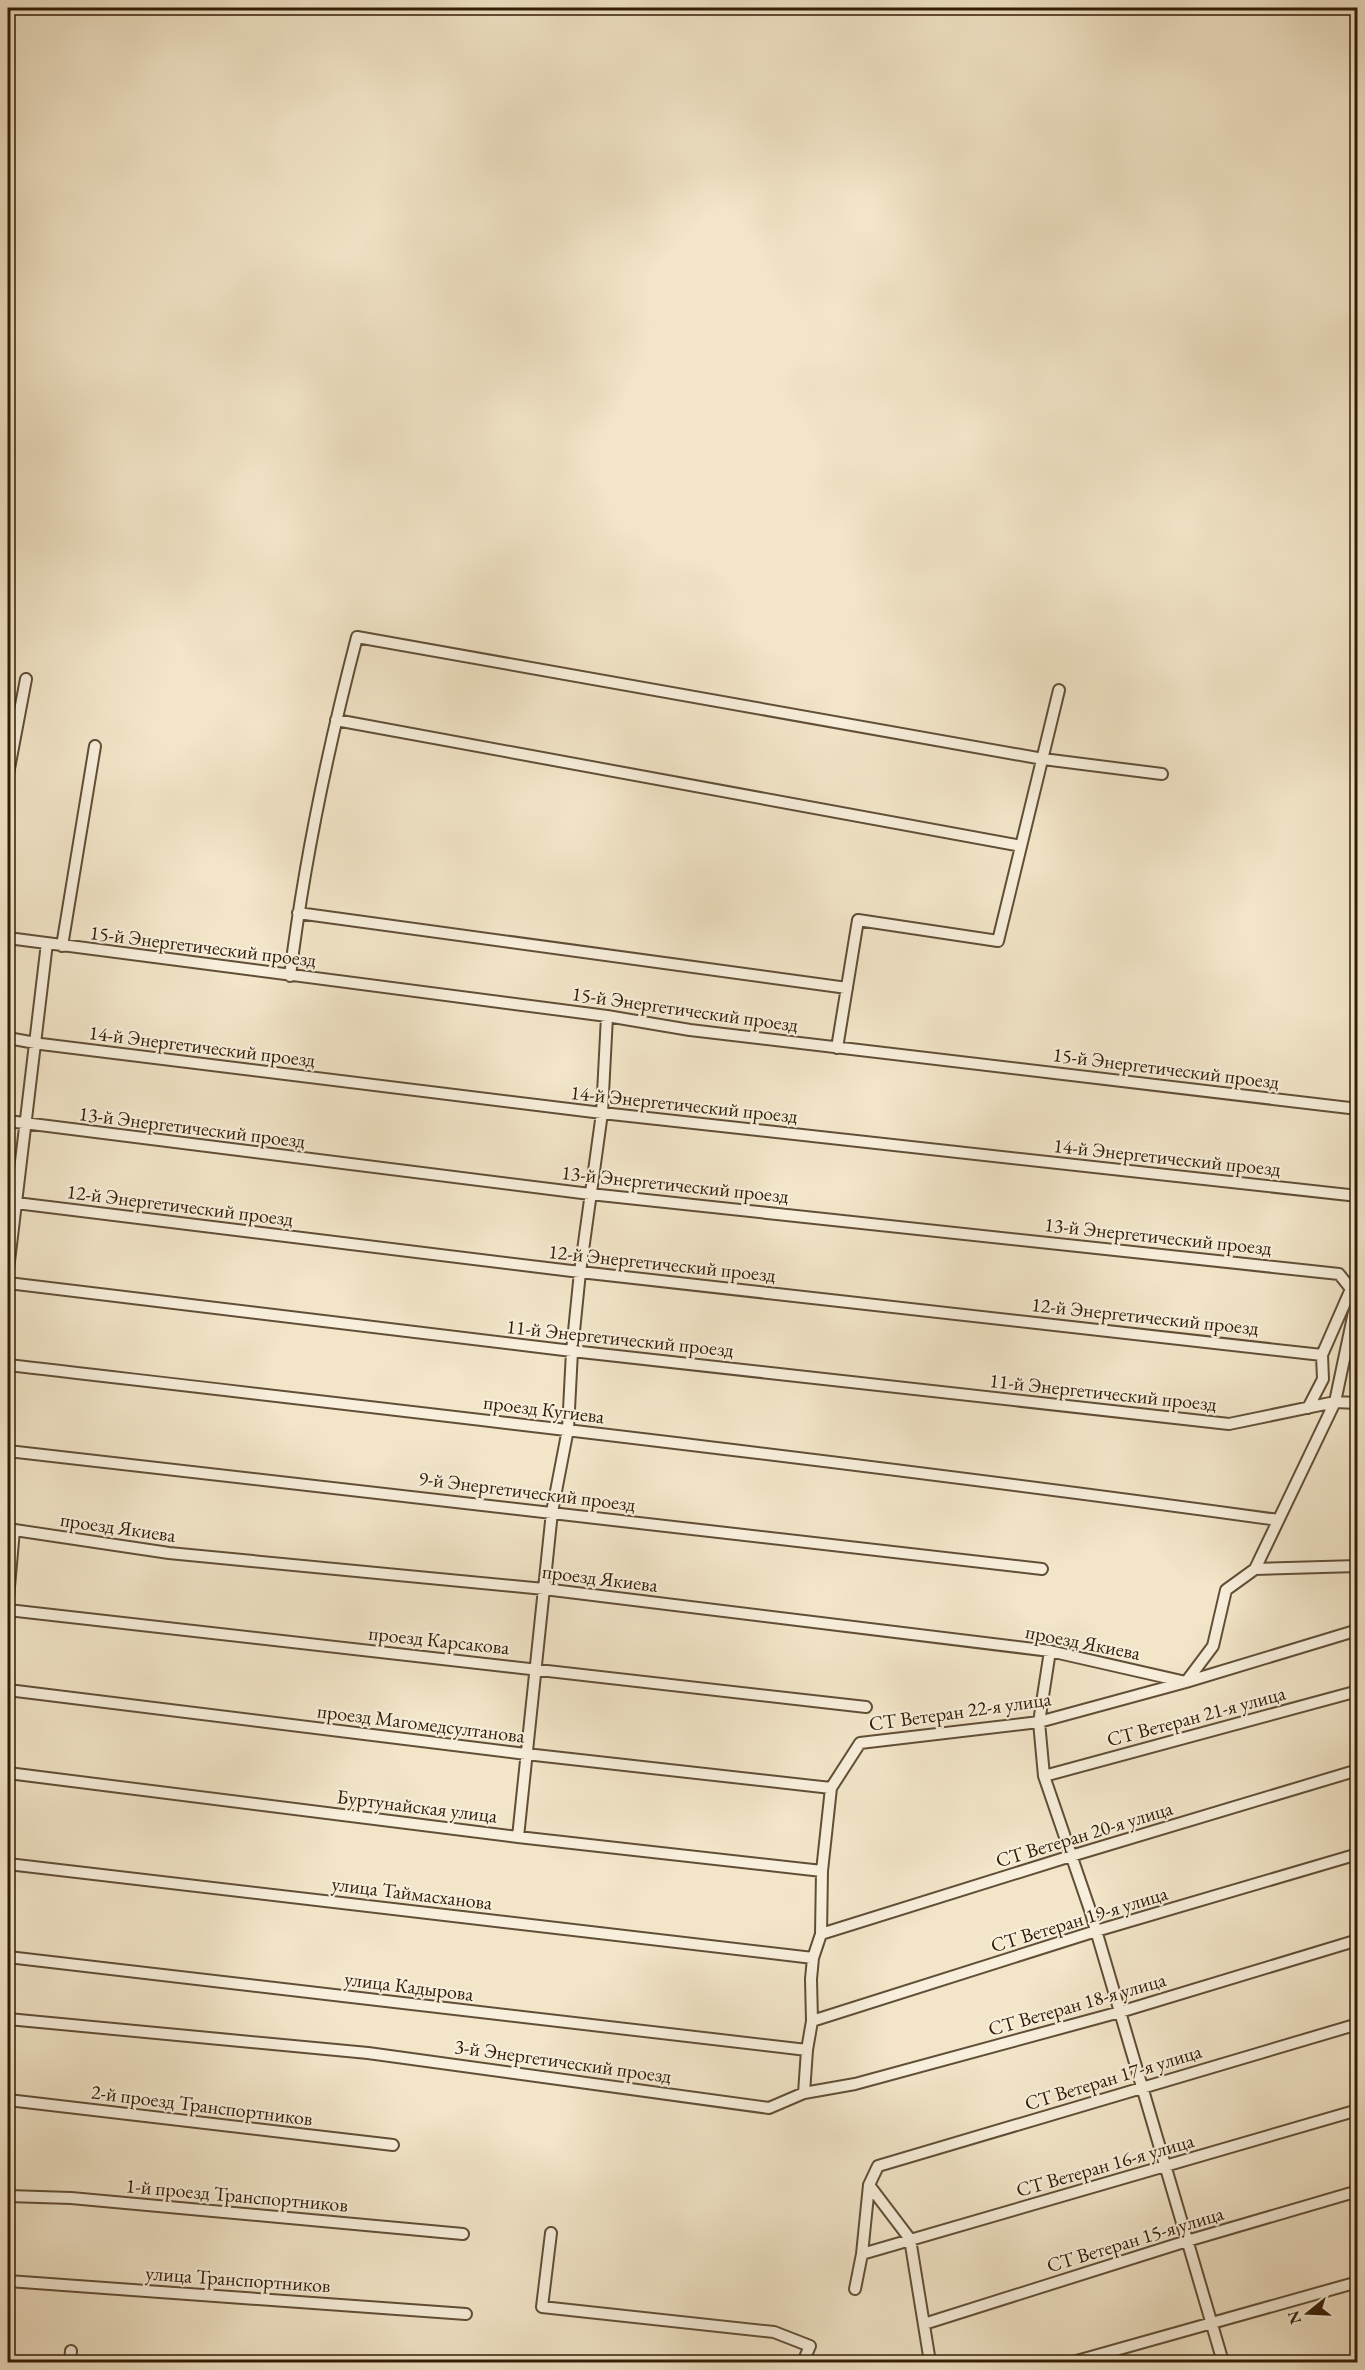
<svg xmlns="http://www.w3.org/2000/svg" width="1365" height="2370" font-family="'EB Garamond',serif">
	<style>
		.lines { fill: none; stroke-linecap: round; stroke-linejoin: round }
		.minor-casing { stroke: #614e36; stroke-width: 14 }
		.minor { stroke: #f7eedb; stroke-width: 10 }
		.labels { text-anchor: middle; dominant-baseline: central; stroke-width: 4.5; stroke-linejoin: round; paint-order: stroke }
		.street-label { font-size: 20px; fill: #311b05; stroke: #f7eedb }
	</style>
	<rect width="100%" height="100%" fill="#f2e5c8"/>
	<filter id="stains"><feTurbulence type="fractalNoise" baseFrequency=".00333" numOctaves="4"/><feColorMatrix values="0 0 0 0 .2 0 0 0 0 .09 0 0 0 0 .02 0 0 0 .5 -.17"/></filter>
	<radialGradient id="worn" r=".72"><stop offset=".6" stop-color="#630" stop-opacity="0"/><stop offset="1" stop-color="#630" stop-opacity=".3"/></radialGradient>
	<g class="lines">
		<defs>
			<path id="minor" d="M336,720L1021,846
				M8,774L26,679
				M298,913L847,988
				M8,938L607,1016L690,1030L1358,1109
				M62,946L95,746
				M290,976C304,862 328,748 357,637L1043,759L1162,774
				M8,1038L41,1044L602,1113L1358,1196
				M837,1048L858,920L998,941L1059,690
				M8,1121L590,1194L1339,1274L1351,1289L1322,1355L1323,1379L1308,1408
				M8,1202L580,1272L1322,1355
				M8,1270L47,943
				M8,1283L572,1351L1229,1424L1335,1402L1358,1403
				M1351,1289L1358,1275
				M8,1365C431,1414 855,1462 1278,1520
				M8,1451L1042,1569
				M8,1529L169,1553L544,1589L1050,1651L1186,1682L1213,1646L1226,1590L1255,1569L1358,1566
				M1255,1569L1335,1402L1358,1293
				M8,1598L14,1530
				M8,1610L866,1707
				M1050,1651L1039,1722L1044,1776L1090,1910L1223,2362
				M8,1690L526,1754L831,1788
				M8,1773L518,1837L822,1871
				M1044,1776L1358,1691
				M518,1837L552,1512L568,1429L572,1351L580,1272L602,1113L607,1016
				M8,1864L813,1958
				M821,1934L1071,1856L1358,1770
				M8,1957L807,2050
				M8,2019L368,2053L769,2108L804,2093L807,2050L812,2021L811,1979L813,1958L821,1934L822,1871L831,1788L860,1743L1039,1722L1186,1682L1358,1630
				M812,2021L1096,1931L1358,1854
				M804,2093L855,2084L1120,2012L1358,1940
				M8,2100L393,2145
				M869,2185L910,2239L930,2362
				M8,2196L71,2198L463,2234
				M551,2233L542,2307L774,2332L810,2346L803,2362
				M862,2254L1358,2110
				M8,2281L466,2314
				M855,2289L862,2254L869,2185L878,2166L1358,2024
				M924,2324L1187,2241L1358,2191
				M70,2362L71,2351
				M1073,2362L1358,2282
				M1357,2362H1358"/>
		</defs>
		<use href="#minor" class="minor-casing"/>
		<use href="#minor" class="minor"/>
	</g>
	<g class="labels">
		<g class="street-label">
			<text transform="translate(203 946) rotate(7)">15-й Энергетический проезд</text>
			<text transform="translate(685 1009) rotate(8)">15-й Энергетический проезд</text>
			<text transform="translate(202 1046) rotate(7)">14-й Энергетический проезд</text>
			<text transform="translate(1166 1068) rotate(7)">15-й Энергетический проезд</text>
			<text transform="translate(684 1104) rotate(6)">14-й Энергетический проезд</text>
			<text transform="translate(192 1127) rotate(7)">13-й Энергетический проезд</text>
			<text transform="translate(1167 1157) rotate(6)">14-й Энергетический проезд</text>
			<text transform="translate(675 1184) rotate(6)">13-й Энергетический проезд</text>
			<text transform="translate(180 1205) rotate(7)">12-й Энергетический проезд</text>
			<text transform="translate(1158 1236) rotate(6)">13-й Энергетический проезд</text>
			<text transform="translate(662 1263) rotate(6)">12-й Энергетический проезд</text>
			<text transform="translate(1145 1316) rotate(6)">12-й Энергетический проезд</text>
			<text transform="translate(620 1338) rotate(6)">11-й Энергетический проезд</text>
			<text transform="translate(1103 1392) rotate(6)">11-й Энергетический проезд</text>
			<text transform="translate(544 1409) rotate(7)">проезд Кугиева</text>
			<text transform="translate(527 1491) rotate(7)">9-й Энергетический проезд</text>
			<text transform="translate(118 1527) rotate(8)">проезд Якиева</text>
			<text transform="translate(600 1578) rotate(7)">проезд Якиева</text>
			<text transform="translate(439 1640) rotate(6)">проезд Карсакова</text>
			<text transform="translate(1083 1642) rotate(11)">проезд Якиева</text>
			<text transform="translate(960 1711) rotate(-8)">СТ Ветеран 22-я улица</text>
			<text transform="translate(1196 1716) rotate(-15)">СТ Ветеран 21-я улица</text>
			<text transform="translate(421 1723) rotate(7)">проезд Магомедсултанова</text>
			<text transform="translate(417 1806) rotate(7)">Буртунайская улица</text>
			<text transform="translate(1084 1834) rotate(-17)">СТ Ветеран 20-я улица</text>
			<text transform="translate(412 1893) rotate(7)">улица Таймасханова</text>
			<text transform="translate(1079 1919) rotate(-17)">СТ Ветеран 19-я улица</text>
			<text transform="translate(409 1986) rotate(7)">улица Кадырова</text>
			<text transform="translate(1077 2004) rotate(-16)">СТ Ветеран 18-я улица</text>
			<text transform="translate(563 2061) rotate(8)">3-й Энергетический проезд</text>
			<text transform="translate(1113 2077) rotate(-17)">СТ Ветеран 17-я улица</text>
			<text transform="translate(202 2105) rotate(7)">2-й проезд Транспортников</text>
			<text transform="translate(1105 2165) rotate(-16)">СТ Ветеран 16-я улица</text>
			<text transform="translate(237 2195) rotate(5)">1-й проезд Транспортников</text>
			<text transform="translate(1135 2239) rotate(-17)">СТ Ветеран 15-я улица</text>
			<text transform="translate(238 2279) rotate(4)">улица Транспортников</text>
		</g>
	</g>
	<rect width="1365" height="2370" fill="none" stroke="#f2e5c8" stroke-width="30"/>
	<rect x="9" y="9" width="1347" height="2352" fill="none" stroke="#311b05" stroke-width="3"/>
	<rect x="15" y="15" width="1335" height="2340" fill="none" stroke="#311b05" stroke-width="1.5"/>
	<g transform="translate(1308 2313) rotate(252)" stroke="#f7eedb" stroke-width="4.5" paint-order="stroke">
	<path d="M0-4.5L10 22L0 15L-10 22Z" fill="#311b05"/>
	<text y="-9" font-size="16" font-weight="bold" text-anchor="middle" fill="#311b05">N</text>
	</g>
	<rect width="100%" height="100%" filter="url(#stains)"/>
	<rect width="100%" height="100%" fill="url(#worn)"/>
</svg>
